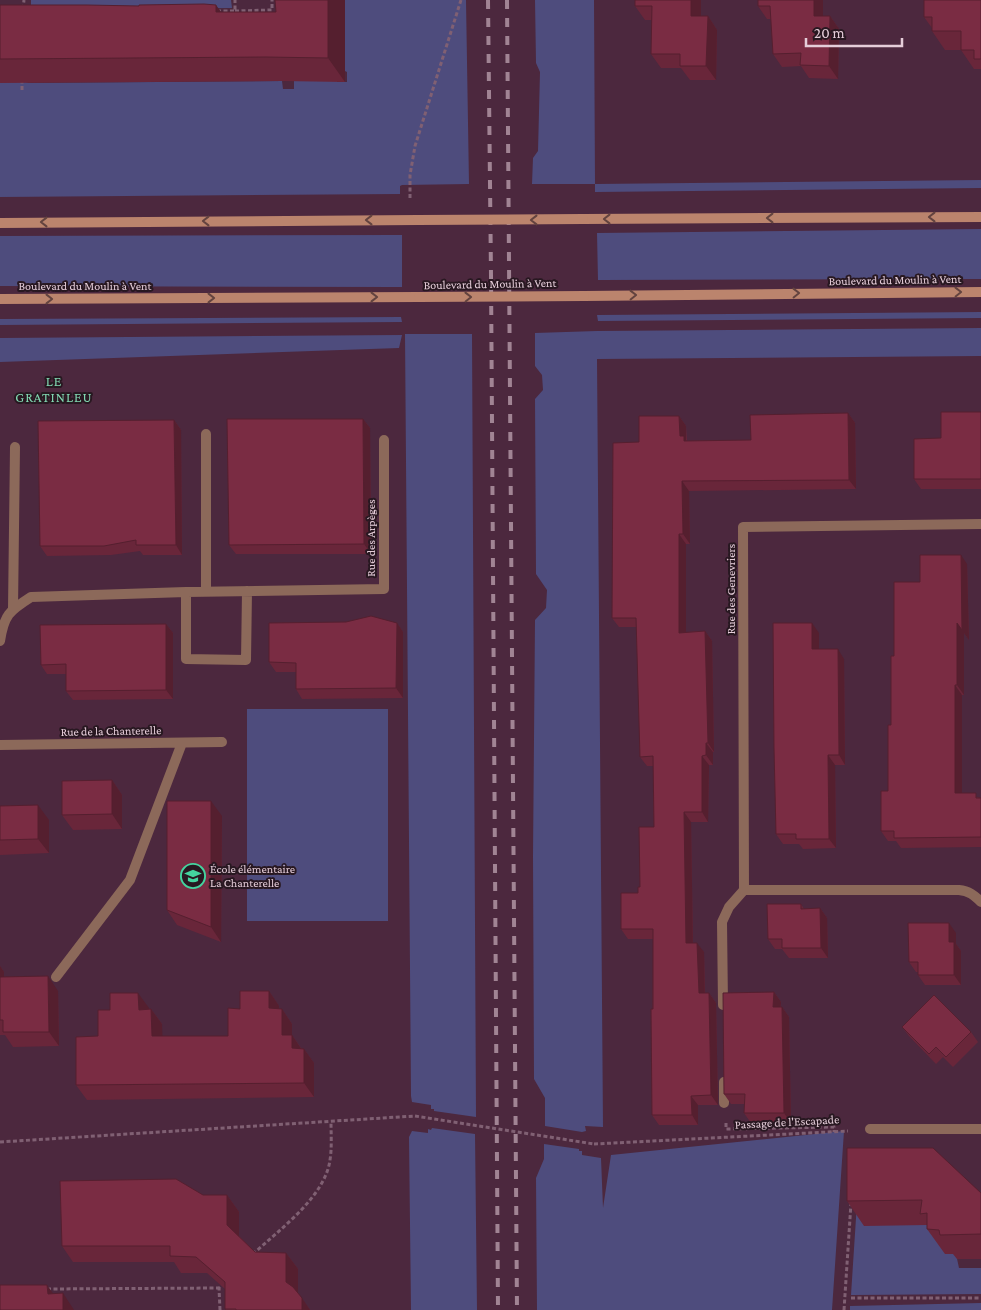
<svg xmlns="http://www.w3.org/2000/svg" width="981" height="1310" font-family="'Crimson Pro',serif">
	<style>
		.green { fill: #4e4c7d }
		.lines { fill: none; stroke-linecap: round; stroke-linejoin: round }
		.path { stroke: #806073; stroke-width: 3; stroke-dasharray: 4 2.5; stroke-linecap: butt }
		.lane { stroke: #8c695a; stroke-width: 10 }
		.street { stroke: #8c695a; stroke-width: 10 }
		.secondary { stroke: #bb846d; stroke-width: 10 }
		.rail { stroke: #a18494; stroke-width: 4; stroke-dasharray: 9 9; stroke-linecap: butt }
		.path-bridge { stroke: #806073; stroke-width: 3; stroke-dasharray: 4 2.5; stroke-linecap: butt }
		.secondary-bridge { stroke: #bb846d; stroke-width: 10 }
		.wall { fill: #69263a }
		.shaded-wall { fill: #551f2f }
		.building { fill: #7a2c43; stroke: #551f2f }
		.oneway { stroke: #63433f }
		.labels { text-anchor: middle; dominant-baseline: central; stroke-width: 4; stroke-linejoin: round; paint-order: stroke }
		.street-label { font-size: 12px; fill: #e5cdd9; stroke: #281821 }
		.poi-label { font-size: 12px; fill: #e5cdd9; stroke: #281821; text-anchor: start }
		.neighbourhood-label { font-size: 14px; letter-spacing: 1px; fill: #82d8b2; stroke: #281821 }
	</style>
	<rect width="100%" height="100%" fill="#4c283e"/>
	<path class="green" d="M31,0H231L232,8L31,10Z
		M345,0H466L469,184L402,185L400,186V194L0,197V75L29,83L282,81L283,89H294V81L337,80V82H347V72L345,71Z
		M535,0H594L595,184L981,180V188L595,192V184H532L533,158L538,151L540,72L536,63Z
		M981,229V279L598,280L597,233Z
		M402,235V287L0,286V236Z
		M981,312V318L598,321L597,315Z
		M401,317L402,322L0,325V319Z
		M981,328V356L597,359L603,1127L585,1126L586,1131L582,1132L545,1126V1098L534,1079L533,857L535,620L546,608L547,590L536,574L535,399L543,390L542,375L535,366V333L597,331Z
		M405,334H472L476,1117L434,1111V1109H431V1105L412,1102L411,1096Z
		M402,335L399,348L0,362V338Z
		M247,709H388V921H247Z
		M432,1128L475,1134L477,1310H411L409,1137L412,1131L428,1133V1129L431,1130Z
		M844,1131L832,1310H537L536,1178L544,1159V1144L579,1149V1151H582V1155L601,1158L603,1208L611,1155Z
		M859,1172L934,1224L956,1254L959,1268H981V1294L851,1295Z
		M981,1303V1310H850V1306Z"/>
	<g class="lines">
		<path class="path" d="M23,9L24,0
			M217,11H235V0
			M235,11L272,10V0
			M22,90V81
			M410,198V175L415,146L461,0
			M726,1123V1129L834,1127V1132
			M0,1142L415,1116
			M594,1144L848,1131
			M253,1254C279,1230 325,1197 330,1160C332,1148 331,1134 331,1122
			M47,1289L219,1288
			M851,1298H981
			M220,1310L219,1288L224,1283
			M844,1310L851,1203"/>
		<path class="lane" d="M206,434V591
			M186,592V659L246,660L247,591
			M13,609L15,447
			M0,641C4,615 9,611 31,597L186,592L384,589V440
			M0,745L222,742
			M56,977L130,880L182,743
			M723,1005L722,922L729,907L744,890
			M724,1082V1103"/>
		<path class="street" d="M981,524L743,527L744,890H959C969,891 974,895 981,902
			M870,1129H981"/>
		<path class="secondary" d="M583,219L981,217
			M0,223L418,220
			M584,296L981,292
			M0,299L419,297"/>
		<path class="rail" d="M488,0L491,275L498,1310
			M507,0L517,1310"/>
		<path class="path-bridge" d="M415,1116L594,1144"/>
		<path class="secondary-bridge" d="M418,220L583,219
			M419,297L584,296"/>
	</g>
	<path class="wall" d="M345,0V82L282,81L0,83V5L221,12H276Z
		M701,0V16H708L717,30L716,80H690L681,68H661L651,54L652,20H645L635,6Z
		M758,0H823V16H830L839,29L838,79L809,78L801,66L782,67L773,54L771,19H767L758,6Z
		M981,0V69H974L961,50H945L932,31V28L924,17Z
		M981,412V489H921L914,479L941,438Z
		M848,413L855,423L856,489L689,491L690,544H686V632L705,631L712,641L714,752H713V765H709L708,822H691L693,943L704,952L705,993H709L716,1003L718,1105H698V1125H659L652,1115L653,939H628L621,929L640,887L654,827L653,766H647L640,757L637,627H619L612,618L639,442L679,416L686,426L687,441L751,440Z
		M363,419L370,428L371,554H236L229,545Z
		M174,420L181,430L182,555H143L140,551L111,555L47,556L40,546Z
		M967,564L969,640L964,633V695H962V793L981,798V847L901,848L896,841H888L881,831L888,791L894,656L920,582Z
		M397,623L403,632V698L302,699L296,689V672H276L269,662Z
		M166,624L173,633V699L73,700L66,691V674H47L41,665Z
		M819,633V649L844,659L845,765H835L836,848L803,849L799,844H783L776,834Z
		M112,780L122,795V829L73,830L62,815Z
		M0,806L49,820V853L0,855Z
		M222,816L221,942L177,925L167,910Z
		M801,904L804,909L820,908L827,918L828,958H789L782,949H775L768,939Z
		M956,933V944L961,951V985H925L918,975V972H916L909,962Z
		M0,966L4,972V977L58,991L59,1046L13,1047L5,1035H0Z
		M269,991L279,1006V1009H282L292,1024V1035L301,1048L304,1049L314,1063V1097L87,1100L76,1085L110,1010L149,1008V1009H151L162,1024V1036H228L240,1009Z
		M774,992L781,1002V1007H782L789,1017L791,1123H751L744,1113L745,1104H731L724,1094Z
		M902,1027L971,1032L978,1042L953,1067L943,1057L936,1064L909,1036Z
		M981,1193V1259H957L953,1254H945L927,1229V1225L864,1226L847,1201Z
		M203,1195H227L239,1212V1236L255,1252L286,1253L298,1269V1293L310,1310H226L225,1289L207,1273H181L174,1262H73L62,1246Z"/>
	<path class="shaded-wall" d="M328,0H345V82L328,58Z
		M691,0H701V29L691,16Z
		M814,0H823V29L814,16Z
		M216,5L233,28L216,12Z
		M708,16L717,30L716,80L706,66Z
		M830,16L839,29L838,79L829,66Z
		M848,413L855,423L856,489L849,480Z
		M679,416L686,426V440L690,446L691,451L680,436Z
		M363,419L370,428L371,554L364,544Z
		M174,420L181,430L182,555L176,545Z
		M682,481L689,491L690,544L683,534Z
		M679,534L686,544V642L679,633Z
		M961,555L967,564L969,640L964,633V695L957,685V623Z
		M397,623L403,632V698L396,688Z
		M812,623L819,633V659L812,649Z
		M166,624L173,633V699L166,690Z
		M705,631L712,641L714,752L708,743Z
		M838,649L844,659L845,765L839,755Z
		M955,685L962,695V803L955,793Z
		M706,743L713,752V765L706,755Z
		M828,755L835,765L836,848L829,839Z
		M702,756L709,765L708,822L702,812Z
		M112,780L122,795V829L112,814Z
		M211,801L222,816L221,942L211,927Z
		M38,805L49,820V853L38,839Z
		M684,812L691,822L693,952L686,943Z
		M820,908L827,918L828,958L821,948Z
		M949,923L956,933V944L961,951V985L954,975L949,942Z
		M697,943L704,952L705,1003L699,993Z
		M0,966L4,972V991L0,985Z
		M48,976L58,991L59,1046L49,1032Z
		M269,991L279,1006V1023L269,1008Z
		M774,992L781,1002L780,1017L773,1007Z
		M138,993L149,1008V1024L139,1010Z
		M709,993L716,1003L718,1105L711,1095Z
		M782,1007L789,1017L791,1123L784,1113Z
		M151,1009L162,1024L163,1051L152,1036Z
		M282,1009L292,1024V1035L302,1050V1063L282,1035Z
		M304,1049L314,1063V1097L304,1083Z
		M691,1096L698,1105V1125L692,1115Z
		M227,1195L239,1212V1241L227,1225Z
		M286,1253L298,1269V1298L286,1282Z
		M47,1285L60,1303L48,1294Z
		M63,1293L74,1310H63Z
		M302,1298L310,1310H302Z"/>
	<path class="building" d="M275,0H328V58L266,57L0,59V5H87L139,6V5L204,4L216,5V12H276Z
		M635,0H691V16H708L706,66H680V54H651L652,6H635Z
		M758,0H814V16H830L829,66L800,65L801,53L773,54L770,6H758Z
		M924,0H981V59H974V50H961V31H932V17H924Z
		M941,412H981V479H914V439L941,438Z
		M848,413L849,480L682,481L683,534H679V633L705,631L708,743H706V755L702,756V812H684L686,943H697L699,993H709L711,1095L691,1096L692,1115H652L651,1009H653V929H621V893H638V887H640L639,827H654L653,756L640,757L636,618H612L613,443L639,442V416H679L680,436H684V441L751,440L750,415Z
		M227,419H363L364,544L229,545Z
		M174,420L176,545H136V540L104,546H40L38,421Z
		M920,555H961L962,630L957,623V685H955V793H976V798H981V837L894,838V831H881V791H888V725H891V656H894V582H920Z
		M371,616L397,623L396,688L296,689V663L269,662V623L346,622Z
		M773,623H812V649H838L839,755H828L829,839H796V834H776L774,748Z
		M166,624V690L66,691V664L41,665L40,625Z
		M112,780V814L62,815V781Z
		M167,801H211V927L167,910Z
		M38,805V839L0,840V806Z
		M767,904H801V909L820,908L821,948H782V939H768Z
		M908,923H949V942H954V975H918V962H909Z
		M48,976L49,1032H3V1020H0V977Z
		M240,991H269V1008L282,1009V1035H292V1048L304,1049V1083L76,1085V1037L98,1036V1010H110V993H138L139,1010L151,1009L152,1036H228V1008L240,1009Z
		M774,992L773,1007H782L784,1113H744L745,1094H724L723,993Z
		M934,995L971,1032L946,1057L936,1047L929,1054L902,1027Z
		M847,1148H933L981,1193V1234L940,1235L939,1230L927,1229V1213L920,1214L922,1200L847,1201Z
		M176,1179L203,1195H227V1225L255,1252L286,1253V1282L293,1287L302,1298V1310H236V1309H225V1282L196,1257L170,1256V1246H62L60,1181Z
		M0,1285H47L48,1294L63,1293V1310H0Z"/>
	<defs><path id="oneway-chevron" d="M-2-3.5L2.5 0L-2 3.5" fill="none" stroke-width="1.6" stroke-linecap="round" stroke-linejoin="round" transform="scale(1.25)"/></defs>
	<g class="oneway">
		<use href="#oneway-chevron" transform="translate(932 217) rotate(180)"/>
		<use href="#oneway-chevron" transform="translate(770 218) rotate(180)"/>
		<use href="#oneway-chevron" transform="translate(607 219) rotate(180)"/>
		<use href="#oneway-chevron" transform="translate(369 220) rotate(180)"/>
		<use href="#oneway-chevron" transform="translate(534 220) rotate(180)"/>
		<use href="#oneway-chevron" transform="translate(206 221) rotate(180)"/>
		<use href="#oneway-chevron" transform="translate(44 222) rotate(180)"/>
		<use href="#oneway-chevron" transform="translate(958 292) rotate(-1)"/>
		<use href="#oneway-chevron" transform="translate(796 293) rotate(-1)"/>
		<use href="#oneway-chevron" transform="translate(633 295) rotate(-1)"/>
		<use href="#oneway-chevron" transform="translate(374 297)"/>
		<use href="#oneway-chevron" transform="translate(468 297) rotate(-1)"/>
		<use href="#oneway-chevron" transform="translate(211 298)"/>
		<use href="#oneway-chevron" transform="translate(49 299)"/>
	</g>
	<defs>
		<symbol id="school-ring" viewBox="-11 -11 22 22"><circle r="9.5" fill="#281821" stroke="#44d49f" stroke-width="1.5"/><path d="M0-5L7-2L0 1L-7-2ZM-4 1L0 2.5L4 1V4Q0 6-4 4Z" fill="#44d49f"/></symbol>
	</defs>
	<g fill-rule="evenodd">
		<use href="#school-ring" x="179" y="862" width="28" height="28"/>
	</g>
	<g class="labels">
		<g class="street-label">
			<text transform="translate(895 280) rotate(-1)">Boulevard du Moulin à Vent</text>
			<text transform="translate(490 284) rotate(-1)">Boulevard du Moulin à Vent</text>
			<text x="85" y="286">Boulevard du Moulin à Vent</text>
			<text transform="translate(371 538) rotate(-90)">Rue des Arpèges</text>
			<text transform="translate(731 589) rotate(-90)">Rue des Genevriers</text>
			<text transform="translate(111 731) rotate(-1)">Rue de la Chanterelle</text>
			<text transform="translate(787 1122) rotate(-3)">Passage de l'Escapade</text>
		</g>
		<g class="poi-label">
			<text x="210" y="869">École élémentaire<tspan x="210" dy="14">La Chanterelle</tspan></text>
		</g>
		<g class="neighbourhood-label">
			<text x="54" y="381">LE<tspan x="54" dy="16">GRATINLEU</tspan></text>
		</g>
	</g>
	<path d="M806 38v8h96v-8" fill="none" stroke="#e5cdd9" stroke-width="2.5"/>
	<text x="814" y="38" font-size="15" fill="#e5cdd9" stroke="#281821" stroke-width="4" paint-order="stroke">20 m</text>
</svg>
